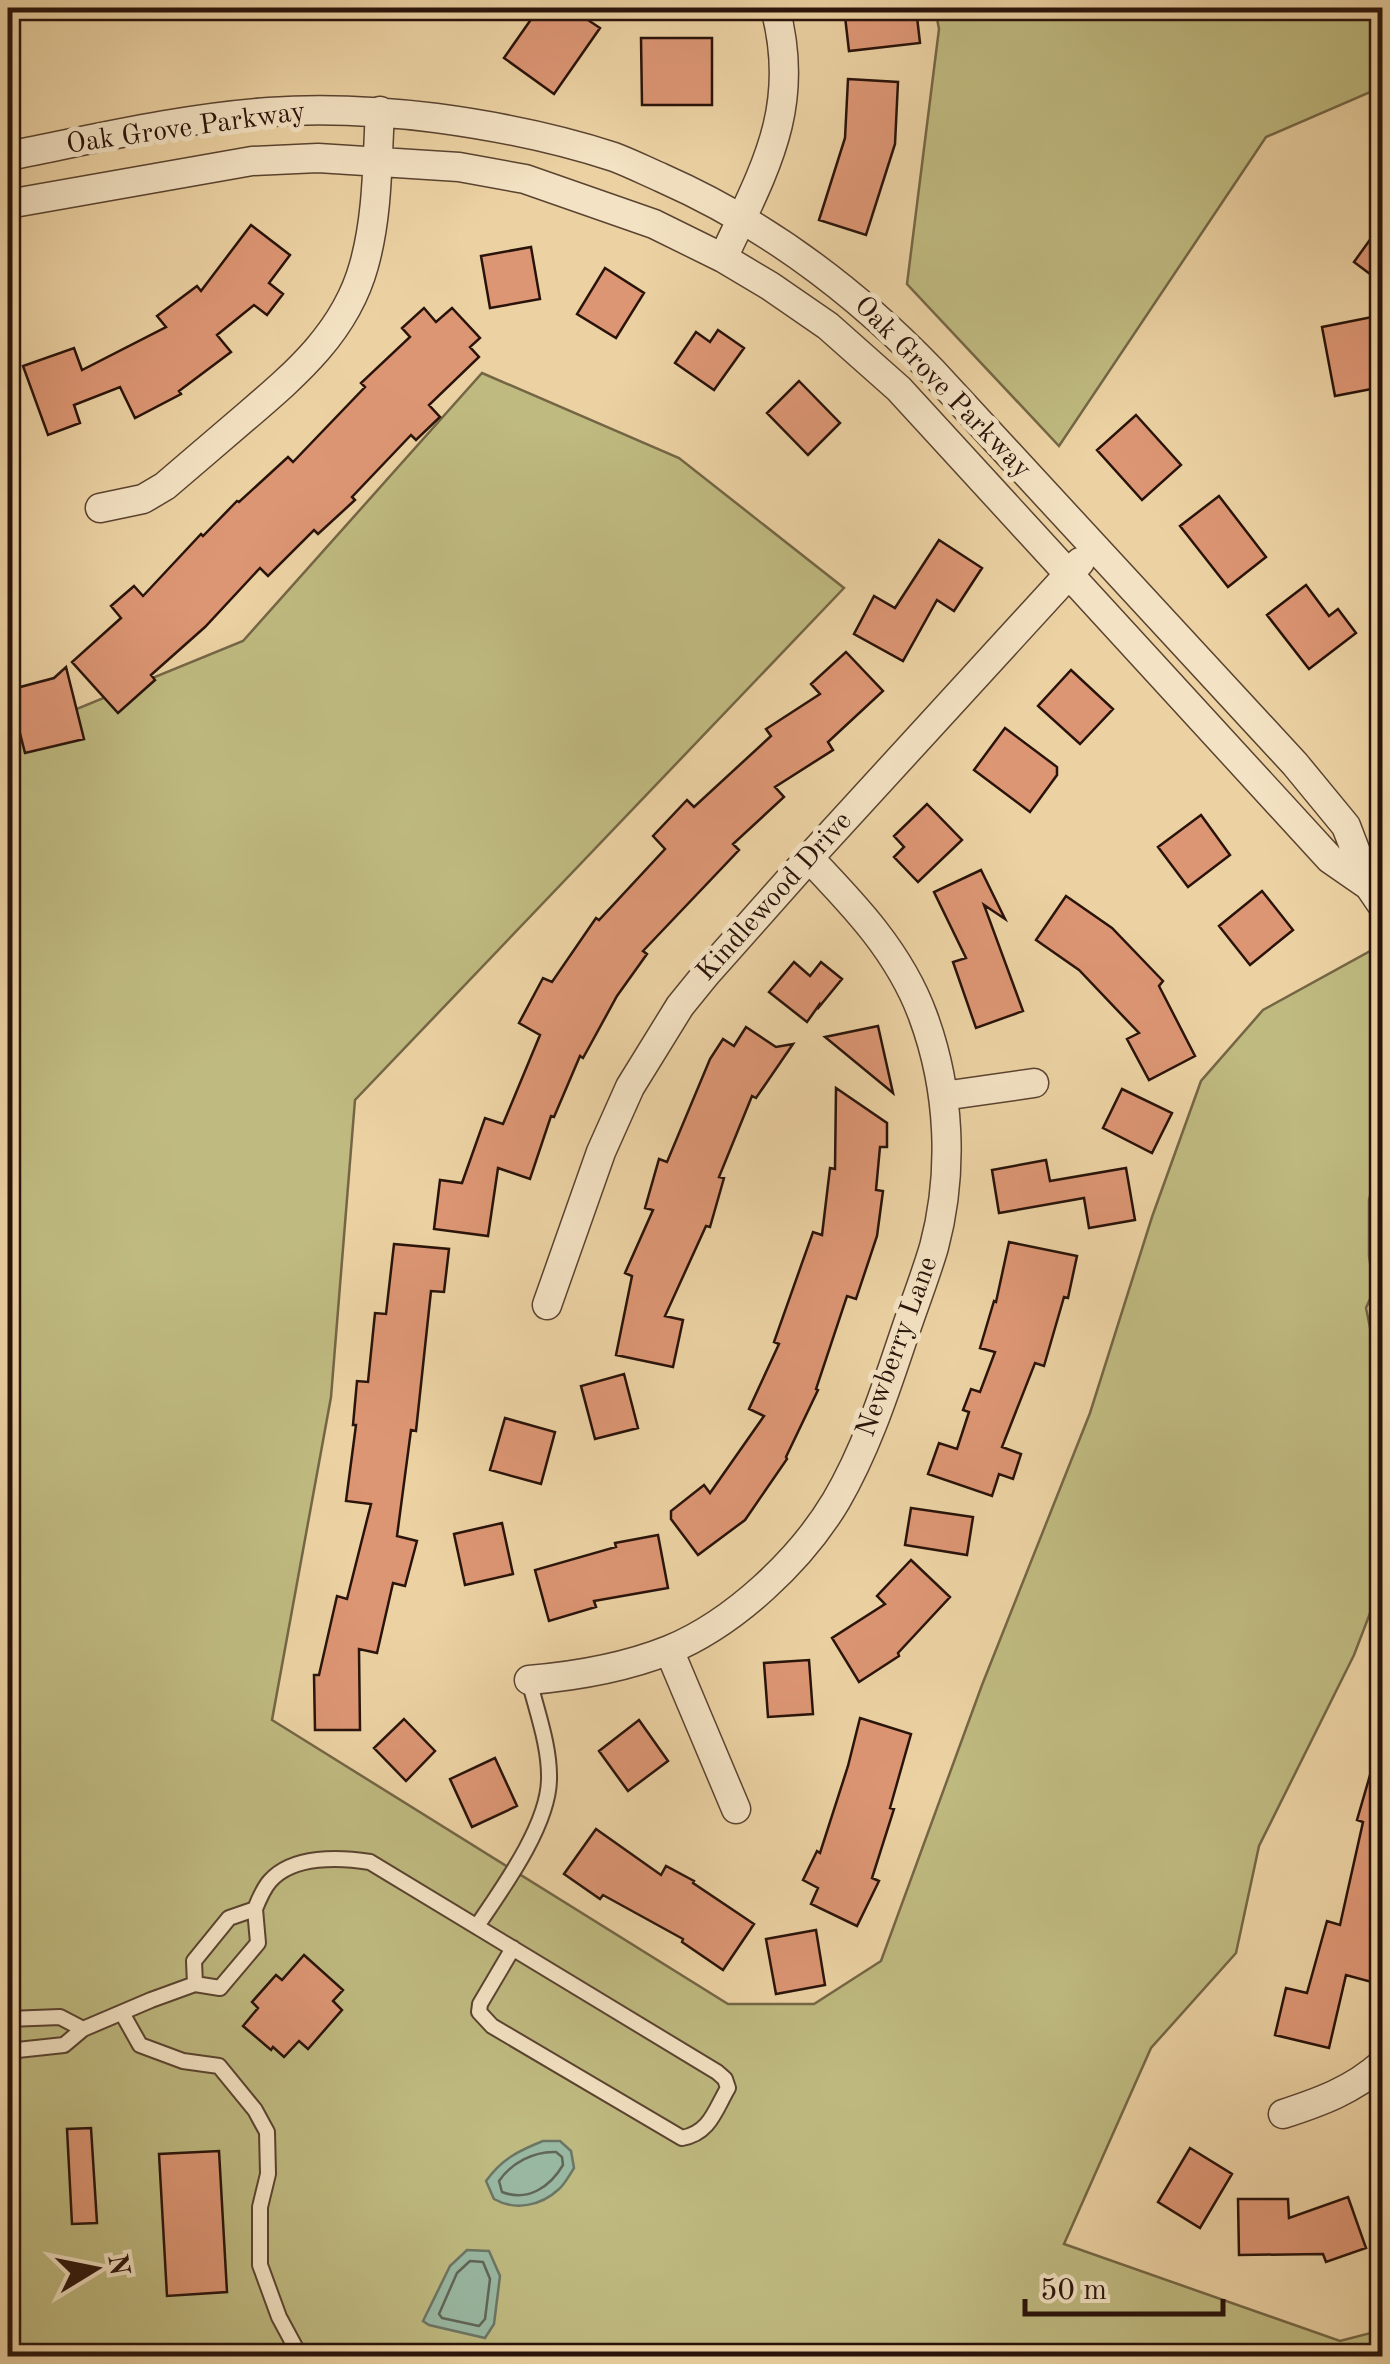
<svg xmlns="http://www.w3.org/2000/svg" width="1390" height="2364" font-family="'Old Standard TT',serif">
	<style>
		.green { fill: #bfba80; stroke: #746645; stroke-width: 2.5 }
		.water { fill: #99b8a2; stroke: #6c7665; stroke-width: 2.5 }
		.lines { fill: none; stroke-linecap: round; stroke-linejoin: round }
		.shore { stroke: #616656; stroke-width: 2.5 }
		.building { fill: #dd9674; stroke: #29130a; stroke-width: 2.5 }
		.service-casing { stroke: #5a4330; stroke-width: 18 }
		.minor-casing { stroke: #5a4330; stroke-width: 31 }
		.service { stroke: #f3e2c3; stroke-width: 14 }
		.minor { stroke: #f3e2c3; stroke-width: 28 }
		.labels { text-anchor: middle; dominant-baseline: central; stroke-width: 10; stroke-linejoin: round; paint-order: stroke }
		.street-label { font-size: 28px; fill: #29130a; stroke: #f3e2c3 }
	</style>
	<rect width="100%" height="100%" fill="#ecd2a3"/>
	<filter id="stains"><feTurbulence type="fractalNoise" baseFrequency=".002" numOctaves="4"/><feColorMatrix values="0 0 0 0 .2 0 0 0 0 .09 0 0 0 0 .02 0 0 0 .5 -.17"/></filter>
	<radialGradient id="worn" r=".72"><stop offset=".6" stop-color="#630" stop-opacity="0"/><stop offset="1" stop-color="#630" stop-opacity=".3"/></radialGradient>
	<path class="green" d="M935,8H1382V87L1266,137L1059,446L907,284L939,29Z
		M482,373L679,458L844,588L355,1100L331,1397L272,1720L728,2004H814L881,1961L982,1685L1090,1413L1152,1217L1201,1081L1263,1010L1374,949L1382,961V1160L1378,1162L1369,1200V1256L1374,1290L1366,1308L1375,1352L1382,1361V1582L1354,1655L1259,1846L1236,1953L1151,2048L1064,2244L1340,2341L1382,2330V2356H8V737L243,641Z"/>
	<path class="water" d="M543,2141H560L571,2151L574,2168C570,2174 565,2184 559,2189C541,2206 515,2211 494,2199L486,2181C502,2159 518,2151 543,2141Z
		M467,2250L489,2251L500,2276L494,2324L485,2338L429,2325L423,2321L450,2266Z"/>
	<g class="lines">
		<path class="shore" d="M556,2152L562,2157L563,2165C550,2187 528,2202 502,2192L499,2181C511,2163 534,2151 556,2152Z
			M470,2261L483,2262L490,2279L485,2319L479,2326L442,2318L439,2314L457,2273Z"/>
	</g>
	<path class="building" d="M539,8H570L600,28L554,94L504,58Z
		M844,8H916L920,43L849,51Z
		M641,38H712V105H642Z
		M848,79L898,82L895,144L866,235L819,220L845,138Z
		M1382,223V283L1354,262Z
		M251,225L290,255L269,283L283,294L267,315L254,305L217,335L231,352L179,391L181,394L135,418L120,387L74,405L80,423L48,435L23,366L74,348L82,370L166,327L157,316L197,286L201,291Z
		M531,247L540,299L490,308L481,256Z
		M605,268L644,293L616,338L577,314Z
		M424,308L436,322L452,308L480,338L470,347L479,357L429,405L440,417L416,440L411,435L352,497L355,500L318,534L314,530L268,576L260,568L205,627L151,675L155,680L118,713L72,662L121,618L111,606L134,586L143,596L201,534L203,536L237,501L239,502L288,457L293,462L365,387L361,383L410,337L402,328Z
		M1382,315V387L1335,396L1322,327Z
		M718,330L744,348L714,390L675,363L696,332L710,342Z
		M799,381L840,423L808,455L767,413Z
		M1136,415L1181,465L1142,500L1097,450Z
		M1219,496L1266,557L1228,587L1180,526Z
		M939,540L982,568L954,611L937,600L903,661L854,634L874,596L895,608Z
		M1306,585L1329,616L1338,609L1356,633L1309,669L1267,615Z
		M846,652L883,691L828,742L833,750L775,787L784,797L733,844L739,850L643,951L647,954L617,996L583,1058L580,1056L554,1117L551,1116L530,1179L498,1168L488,1236L434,1229L440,1180L462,1183L485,1118L503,1124L540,1035L519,1023L543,978L552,982L596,918L599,920L665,849L653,836L687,800L694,807L771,736L766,729L820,694L811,684Z
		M66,667L84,739L25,753L9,690L54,678Z
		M1071,670L1113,709L1080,744L1038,706Z
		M1005,728L1057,767V775L1030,812L974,770Z
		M927,804L962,840L918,882L894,857L904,847L894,836Z
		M1201,815L1230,855L1188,887L1158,847Z
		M981,870L1005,919L984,905L1023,1011L976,1028L953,962L966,958L934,892Z
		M1262,891L1293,930L1250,965L1219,926Z
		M1066,896L1112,928L1163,981L1159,986L1195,1056L1149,1080L1127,1039L1139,1033L1079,970L1036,940Z
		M794,962L810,976L821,962L842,979L819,1007V1005L807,1022L769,992Z
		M878,1026L893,1093L825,1037Z
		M746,1027L776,1047L793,1044L756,1098L752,1096L719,1177L724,1178L710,1227L706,1226L665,1316L683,1320L673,1367L616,1355L632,1276L625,1273L653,1210L645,1208L659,1159L667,1162L710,1059L723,1039L734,1046Z
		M836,1088L887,1123V1147H880L876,1190L883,1191L877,1236L856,1299L847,1296L816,1389L818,1390L786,1457L787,1459L745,1520L698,1555L671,1519V1511L704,1485L710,1493L764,1416L749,1409L779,1344L774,1342L813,1232L822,1235L830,1168L835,1169Z
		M1122,1089L1172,1113L1152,1153L1103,1128Z
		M1046,1160L1050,1181L1126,1168L1135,1220L1089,1228L1084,1198L999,1213L992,1170Z
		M1009,1242L1077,1256L1068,1298L1064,1297L1044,1366L1035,1363L1002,1447L1021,1454L1013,1479L999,1474L992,1496L928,1474L939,1443L957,1449L969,1412L963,1410L971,1389L980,1392L995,1352L980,1348L994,1301L996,1302Z
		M394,1244L449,1249L444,1292L431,1291L416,1431L411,1430L397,1536L417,1541L405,1586L393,1583L377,1653L359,1649L360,1730H315L314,1675H319L337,1596L347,1599L371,1504L346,1501L356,1425H353L357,1381L368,1382L375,1313L386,1314Z
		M624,1374L638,1428L595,1439L581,1386Z
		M505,1418L555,1432L541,1484L490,1470Z
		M911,1508L973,1517L967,1555L905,1545Z
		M502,1523L513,1574L465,1585L454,1534Z
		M658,1535L668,1588L594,1601L596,1607L549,1621L535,1570L616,1547L615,1543Z
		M911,1560L950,1597L898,1653L899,1656L859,1682L832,1638L885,1604L877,1596Z
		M809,1660L813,1714L768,1717L764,1663Z
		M860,1718L911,1734L890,1808L894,1809L872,1878L879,1881L857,1926L811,1904L818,1888L803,1880L817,1851L820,1853L848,1766Z
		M404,1719L435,1751L406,1781L374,1748Z
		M639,1720L668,1761L628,1791L599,1751Z
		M1377,1751H1382V1971L1379,1984L1346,1975L1329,2048L1275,2035L1286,1988L1307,1993L1327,1921L1340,1925L1363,1822L1357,1820Z
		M495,1758L517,1806L472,1827L450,1779Z
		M596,1829L661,1875L666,1866L694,1881L693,1883L754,1924L723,1970L682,1942L683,1939L603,1895L600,1899L564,1874Z
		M816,1930L825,1985L776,1994L766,1939Z
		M304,1955L343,1990L333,2001L342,2010L308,2049L299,2041L284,2057L273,2047L271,2050L243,2026L258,2008L252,2002L276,1975L282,1980Z
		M91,2128L97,2223L72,2224L67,2129Z
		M1190,2148L1232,2174L1200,2228L1158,2202Z
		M219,2151L227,2292L167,2296L159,2154Z
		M1348,2197L1366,2248L1326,2262L1323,2254L1239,2255L1238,2199H1288L1289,2218Z"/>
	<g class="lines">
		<defs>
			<path id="service" d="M255,1909C259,1899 263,1889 270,1881C293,1855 340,1857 370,1862L717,2072L725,2079L728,2088C715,2110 710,2133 682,2138L492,2026L479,2012L480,2004L513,1948
				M477,1926C502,1889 548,1826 549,1780C550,1747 537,1712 529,1680
				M122,2013L140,2045L183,2061L219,2066L255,2110L267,2132L268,2174L260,2207V2265L279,2317L300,2356
				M8,2019L60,2017L83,2029L64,2045L8,2051
				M83,2029L151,2000L195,1984L220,1988L258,1943L255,1909L229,1918L194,1961L195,1984"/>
			<path id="minor" d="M8,156C94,139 182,118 269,112C325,108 380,111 436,118C496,126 556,138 614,157C630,163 646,171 662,178C766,224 854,290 932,371L1295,764L1346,826L1369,886L1382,905
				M8,204L252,161L318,158L459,167L525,179L654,224L723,258L770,286L828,326L899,389L1330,859L1369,886
				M723,258C764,170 802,108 775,8
				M100,508L143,499L165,486C193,462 220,439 248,415C297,373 346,331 364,265C378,215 377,163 380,111
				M943,1096L1034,1083
				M547,1305L601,1152L630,1087L680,1006L706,974L809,858L1080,562
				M669,1650L736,1809
				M529,1680C577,1676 624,1668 669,1650C734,1623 800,1561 836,1501C868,1446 887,1385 907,1326C916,1300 926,1274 934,1247C954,1172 950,1089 923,1016C900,953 855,906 809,858
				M1283,2114C1320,2102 1353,2090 1382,2064"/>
		</defs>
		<use href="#service" class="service-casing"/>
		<use href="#minor" class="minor-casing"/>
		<use href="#service" class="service"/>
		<use href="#minor" class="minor"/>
	</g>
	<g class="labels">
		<g class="street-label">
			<text transform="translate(186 129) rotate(-8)">Oak Grove Parkway</text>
			<text transform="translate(942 388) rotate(46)">Oak Grove Parkway</text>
			<text transform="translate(775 897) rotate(-48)">Kindlewood Drive</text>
			<text transform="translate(898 1347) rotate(-70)">Newberry Lane</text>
		</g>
	</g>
	<rect width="1390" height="2364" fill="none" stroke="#ecd2a3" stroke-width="40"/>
	<rect x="10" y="10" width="1370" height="2344" fill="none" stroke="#29130a" stroke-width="5"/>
	<rect x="20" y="20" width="1350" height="2324" fill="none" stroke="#29130a" stroke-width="2.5"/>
	<g transform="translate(95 2269) rotate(80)" stroke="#f3e2c3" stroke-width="8" paint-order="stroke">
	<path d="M0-8L18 38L0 25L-18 38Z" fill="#29130a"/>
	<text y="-15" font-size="28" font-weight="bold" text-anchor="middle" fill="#29130a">N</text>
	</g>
	<path d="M1025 2299v15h198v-15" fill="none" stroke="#29130a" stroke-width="5"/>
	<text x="1040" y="2299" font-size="30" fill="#29130a" stroke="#f3e2c3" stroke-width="8" paint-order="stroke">50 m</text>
	<rect width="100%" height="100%" filter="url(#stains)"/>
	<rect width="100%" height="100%" fill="url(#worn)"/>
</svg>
